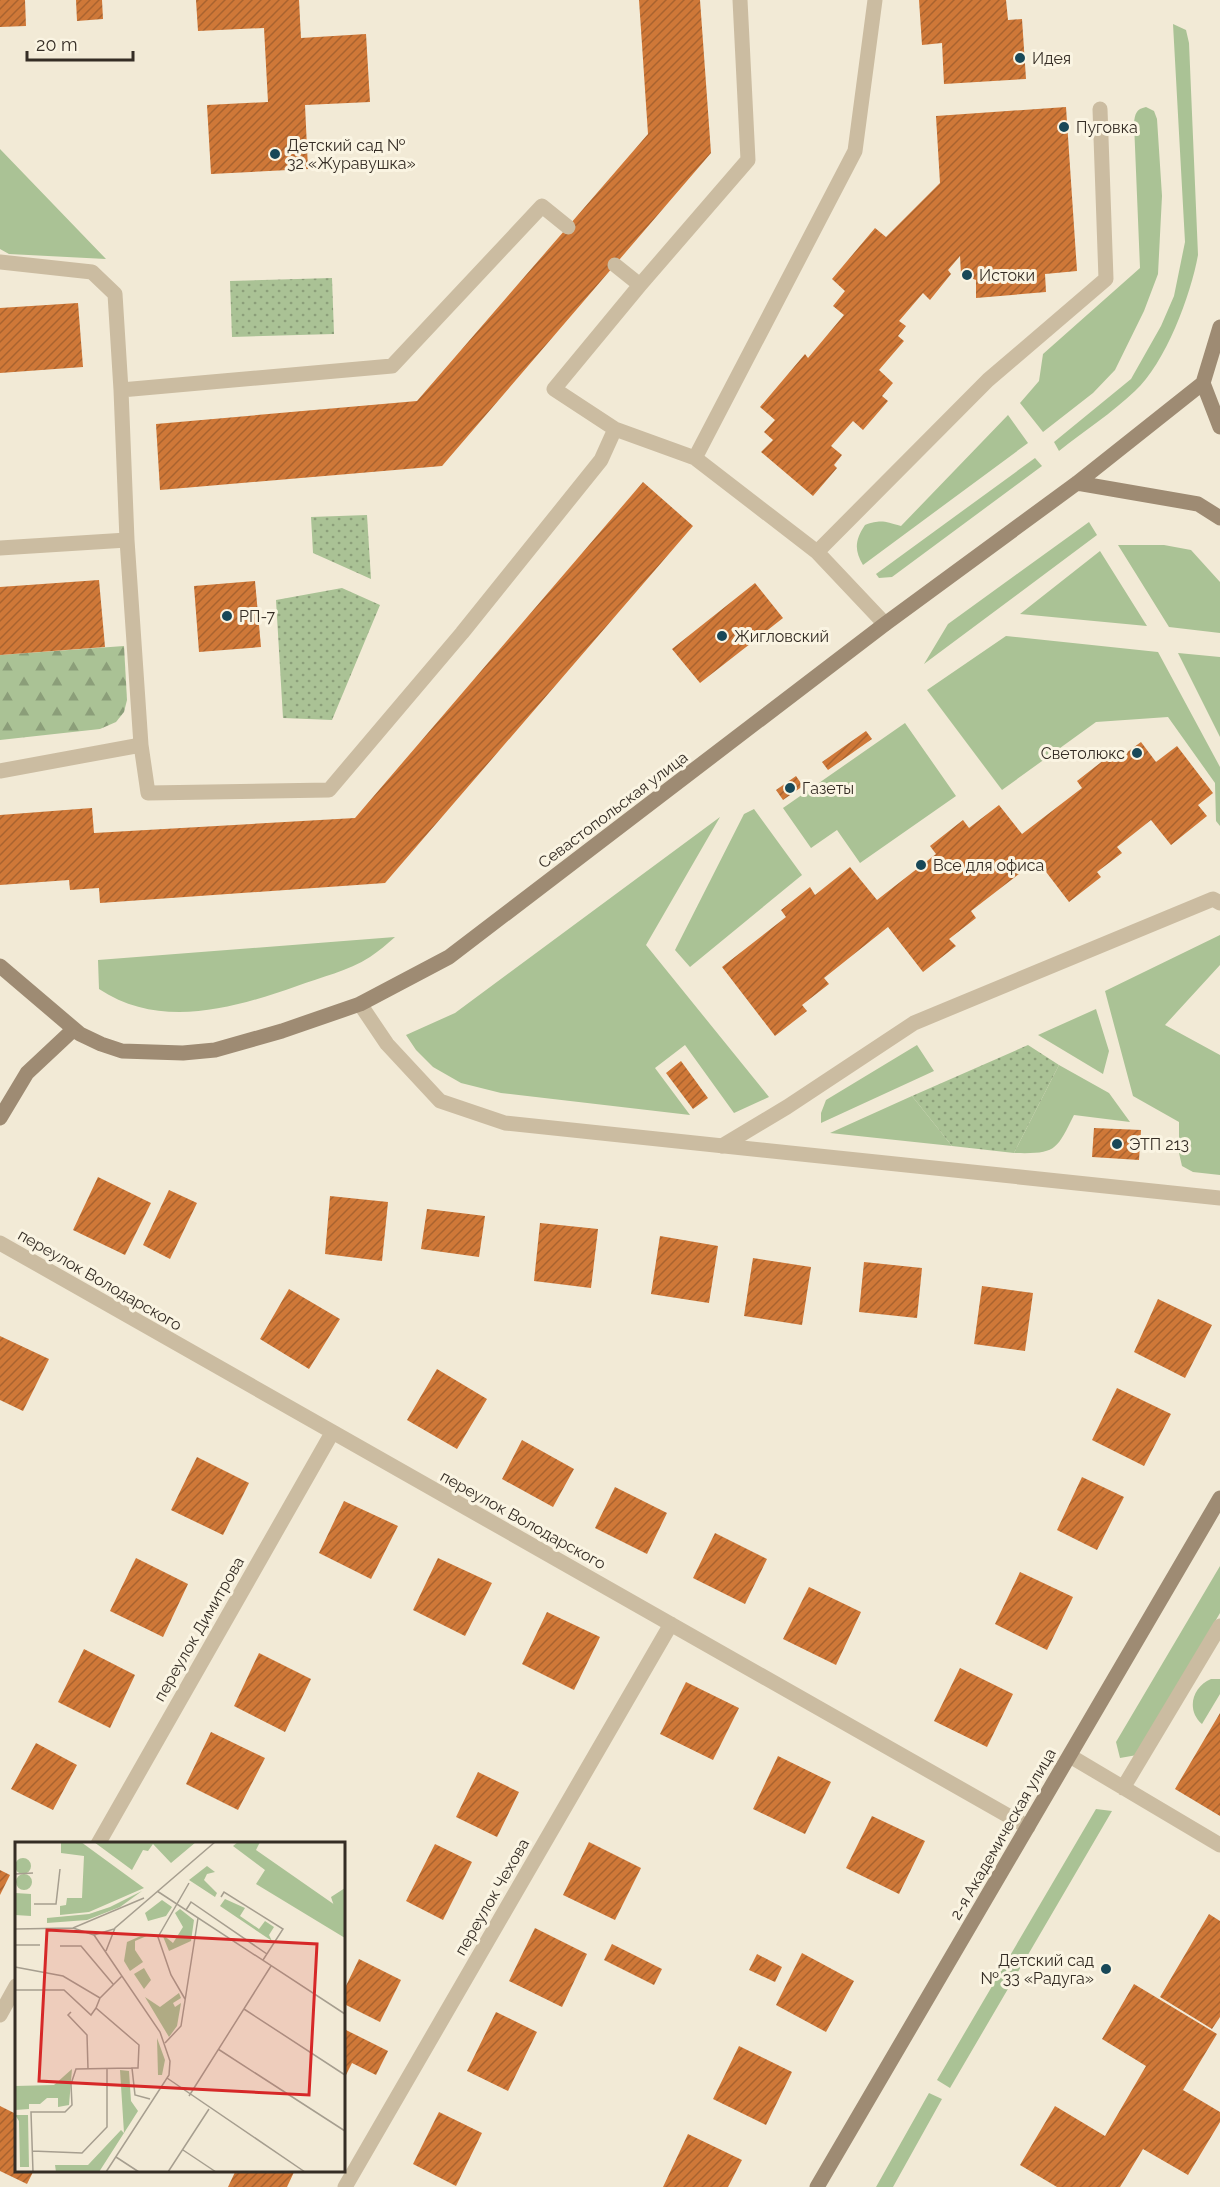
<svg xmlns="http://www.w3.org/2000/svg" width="1220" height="2187" font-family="Raleway,sans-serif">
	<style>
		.green { fill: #aac295 }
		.forest { fill: url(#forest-firs) }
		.park { fill: url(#park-dots) }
		.building { fill: url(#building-hatch) }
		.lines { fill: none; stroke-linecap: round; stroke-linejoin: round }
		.lane { stroke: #cbbca1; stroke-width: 15 }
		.street { stroke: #cbbca1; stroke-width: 15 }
		.secondary { stroke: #9e8b73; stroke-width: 15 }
		.poi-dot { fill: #184858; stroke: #faf4e2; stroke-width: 2 }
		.labels { text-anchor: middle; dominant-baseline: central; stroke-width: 6; stroke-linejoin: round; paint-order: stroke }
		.poi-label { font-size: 16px; fill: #352d25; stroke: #faf4e2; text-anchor: start }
		.street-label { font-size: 16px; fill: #352d25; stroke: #faf4e2 }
		.inset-road { fill: none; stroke: #a69e8f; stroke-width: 1.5 }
		.view { fill: #d62828; fill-opacity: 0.15; stroke: #d62828; stroke-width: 3 }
		.inset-edge { fill: none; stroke: #352d25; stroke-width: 3 }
	</style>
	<defs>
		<pattern id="forest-firs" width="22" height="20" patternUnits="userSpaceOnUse" patternTransform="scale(1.5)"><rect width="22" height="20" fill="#aac295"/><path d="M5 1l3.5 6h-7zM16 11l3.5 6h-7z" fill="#8b9e79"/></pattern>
		<pattern id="park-dots" width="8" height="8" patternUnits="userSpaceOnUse" patternTransform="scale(1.5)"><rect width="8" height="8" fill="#aac295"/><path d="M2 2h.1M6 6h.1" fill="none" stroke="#8b9e79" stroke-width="1.8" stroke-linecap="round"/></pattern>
		<pattern id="building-hatch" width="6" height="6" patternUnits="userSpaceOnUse" patternTransform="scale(1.5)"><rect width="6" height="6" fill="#cf7838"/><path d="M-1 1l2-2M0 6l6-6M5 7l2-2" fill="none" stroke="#a9632f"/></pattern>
	</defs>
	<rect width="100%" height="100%" fill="#f2ead6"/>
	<path class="green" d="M1173,24L1186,30L1189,43L1198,255C1191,295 1165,364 1135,391C1112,413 1084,431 1059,451L1054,442L1131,379L1161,326L1174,296L1185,242Z
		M1146,107L1154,111L1157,119L1162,196L1158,274L1144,311L1115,370L1093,393L1043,432L1020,403L1039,381L1043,354L1140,268L1134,123C1135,114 1136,109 1146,107Z
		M0,149L106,259L9,254L0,249Z
		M1008,415L1028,443L863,565C854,550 855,540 865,525C882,519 885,522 901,526Z
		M1035,458L1042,466L892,577L879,578L876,574Z
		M1089,522L1097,535L924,664L948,624Z
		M1118,545H1164L1191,550L1220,582V633L1169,627Z
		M1100,551L1147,626L1020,614Z
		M1006,636L1158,652L1220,767V826L1216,821L1215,783L1168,717L1096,722L1002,790L927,690Z
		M1178,653L1220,657V737Z
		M905,723L956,796L860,863L837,830L811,848L783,808Z
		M754,809L802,875L690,967L675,950L744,814Z
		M720,817L646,945L769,1097L734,1113L685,1045L655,1068L690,1115L501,1093L461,1083L433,1067L416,1050L406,1035L455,1013Z
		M1220,935V965L1165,1025L1220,1055V1175L1193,1172L1182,1166L1179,1153V1122L1133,1096L1105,991Z
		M395,937C387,944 379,951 370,957C348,971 321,977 297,986C234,1008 161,1030 99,989L98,960Z
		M1096,1009L1109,1051L1103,1074L1038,1035Z
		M917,1045L934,1071L821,1123V1113L826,1100Z
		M1059,1065L1109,1093L1130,1122L1074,1115C1056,1151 1056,1154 1014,1153Z
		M912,1096L952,1146L830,1133Z
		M1220,1566V1613L1137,1755L1120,1758L1116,1742Z
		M1211,1679H1220V1694L1202,1724C1186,1710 1192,1687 1211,1679Z
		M1096,1809L1112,1811L950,2088L937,2080Z
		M929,2093L942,2099L893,2187H876Z"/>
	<path class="forest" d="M124,646L127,700L124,712L116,722L100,729L0,740V655Z"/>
	<path class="park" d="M332,278L334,334L232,337L230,281Z
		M367,515L371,579L313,553L311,517Z
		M342,588L380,605L332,720L283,718L276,600Z
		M1028,1045L1059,1065L1014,1153L952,1146L912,1096Z"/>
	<path class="building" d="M0,0H25L26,26L0,27Z
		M76,0H102L103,19L77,21Z
		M196,0H299L301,38L366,34L370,102L305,105L308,169L211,174L207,105L268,102L264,28L198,31Z
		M639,0H700L711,153L442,466L160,490L156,424L417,401L648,134Z
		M919,0H1006L1008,20L1022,19L1026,79L944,84L942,43L922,45Z
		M1066,107L1077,271L1045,274L1046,292L976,298V280L961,274L960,256L948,270L951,274L930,300L923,293L899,321L906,326L898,336L904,341L879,370L893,383L882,396L888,401L863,430L853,421L831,446L842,455L834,465L837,468L813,496L761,452L773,440L764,432L775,420L760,407L805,354L808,358L844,315L833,306L845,291L832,279L875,228L886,237L940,183L936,116Z
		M78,303L83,367L0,373V308Z
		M643,482L693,526L385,883L100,903L99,888L70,890L69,880L0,885V815L92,808L94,833L355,818Z
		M99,580L105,647L0,655V587Z
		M255,581L261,647L199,652L194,586Z
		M755,583L783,618L700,683L672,649Z
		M866,731L872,739L828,770L822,762Z
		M1141,742L1156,762L1177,746L1213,793L1198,805L1207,816L1171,845L1151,820L1117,847L1122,853L1097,872L1101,877L1069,902L1037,860L971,911L976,918L949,939L956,946L923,972L888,927L824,978L829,984L802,1005L807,1011L775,1036L722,967L786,917L781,910L810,887L815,895L850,867L877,900L936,854L930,846L963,820L969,828L999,805L1022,834L1082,788L1077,781L1109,756L1114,762Z
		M796,776L803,786L783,800L776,790Z
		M681,1061L708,1098L693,1109L666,1073Z
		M1094,1128L1141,1130L1139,1160L1092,1157Z
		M98,1177L151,1203L125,1255L73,1230Z
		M169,1190L197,1203L170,1259L143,1245Z
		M330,1196L388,1202L382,1261L325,1254Z
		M427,1209L485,1216L479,1257L421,1249Z
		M540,1223L598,1229L591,1288L534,1281Z
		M660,1236L718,1246L709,1303L651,1294Z
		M753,1258L811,1267L802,1325L744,1316Z
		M864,1262L922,1268L917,1318L859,1312Z
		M982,1286L1033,1293L1025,1351L974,1344Z
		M289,1289L340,1319L309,1369L260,1339Z
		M1158,1299L1212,1325L1185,1378L1134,1352Z
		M0,1336L49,1359L23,1411L0,1400Z
		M437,1369L487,1399L457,1449L407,1420Z
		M1117,1388L1171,1414L1144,1466L1092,1440Z
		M522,1440L574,1469L553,1507L502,1479Z
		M197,1457L249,1483L223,1535L171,1510Z
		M1082,1477L1124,1497L1097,1550L1057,1530Z
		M615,1487L667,1513L647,1554L595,1528Z
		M344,1501L398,1526L371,1579L319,1553Z
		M715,1533L767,1559L745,1604L693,1578Z
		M136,1558L188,1584L163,1637L110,1611Z
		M438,1558L492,1583L465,1636L413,1610Z
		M1020,1572L1073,1597L1047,1650L995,1624Z
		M809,1587L861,1612L836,1665L783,1639Z
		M547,1612L600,1637L574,1690L522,1664Z
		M84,1649L135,1675L110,1728L58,1702Z
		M259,1653L311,1679L285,1732L234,1706Z
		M960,1668L1013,1694L987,1747L934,1721Z
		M686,1682L739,1708L713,1760L660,1734Z
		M1220,1713V1816L1175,1789Z
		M211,1732L265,1758L238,1810L186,1784Z
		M36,1743L77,1765L53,1810L11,1789Z
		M778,1756L831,1782L805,1834L753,1809Z
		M478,1772L519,1792L497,1837L456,1817Z
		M872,1816L925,1841L899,1894L846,1868Z
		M589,1842L641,1868L615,1920L563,1895Z
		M435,1844L472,1862L443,1920L406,1901Z
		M0,1870L10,1875L0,1895Z
		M1209,1914L1220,1921V2017L1212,2029L1160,1997Z
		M535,1928L587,1954L562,2007L509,1981Z
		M612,1944L662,1969L654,1985L604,1960Z
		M802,1953L854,1981L826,2032L776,2005Z
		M757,1954L782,1967L775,1982L749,1970Z
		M359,1959L401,1980L380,2022L344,2004V1990Z
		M1134,1984L1217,2034L1183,2090L1220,2112V2122L1188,2175L1143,2149L1120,2187H1057L1020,2165L1055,2106L1105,2136L1146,2066L1102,2039Z
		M496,2012L537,2032L508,2091L467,2071Z
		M344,2029L388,2051L376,2075L352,2063L344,2079Z
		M739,2046L792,2072L766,2125L713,2099Z
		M0,2106L16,2114V2170H34L27,2184L0,2171Z
		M439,2112L482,2133L456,2186L413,2164Z
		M688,2134L742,2160L728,2187H663Z
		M236,2170H295L287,2187H228Z"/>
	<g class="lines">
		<path class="lane" d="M875,0L855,151L695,458L817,552L885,624
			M0,262L92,272L115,294L121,390L127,540L141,745
			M615,265L640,285
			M121,390L392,366L542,206L568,227
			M615,429L554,389L640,285L748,160L740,0
			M0,548L127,540
			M817,552L988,380L1106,279L1100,109
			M0,771L141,745L148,793L329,790L462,633L601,460L615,429L695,458
			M722,1146L787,1107L914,1023L1213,899L1220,903
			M1070,1756L1220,1845
			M1123,1788L1220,1626"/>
		<path class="street" d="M360,1004L387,1044L440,1101L505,1123L1220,1198
			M0,1243L1028,1827
			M98,1844L332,1433
			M0,2015L16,1986
			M345,2187L671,1624"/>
		<path class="secondary" d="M1203,383L1220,427
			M1077,483L1198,504L1220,518
			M0,966L80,1034L101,1044L122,1051L183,1053L215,1050L282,1031L360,1004L449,957L885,624L1077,483L1203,383L1220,327
			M0,1118L27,1073L74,1029
			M817,2187L1220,1498"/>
	</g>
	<g class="poi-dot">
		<circle cx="1020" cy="58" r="6"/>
		<circle cx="1064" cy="127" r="6"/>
		<circle cx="275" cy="154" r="6"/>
		<circle cx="967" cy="275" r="6"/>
		<circle cx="227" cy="616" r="6"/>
		<circle cx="722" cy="636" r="6"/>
		<circle cx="1137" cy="753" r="6"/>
		<circle cx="790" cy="788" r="6"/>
		<circle cx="921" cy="865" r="6"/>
		<circle cx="1117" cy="1144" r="6"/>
		<circle cx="1106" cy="1969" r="6"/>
	</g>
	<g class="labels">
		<g class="poi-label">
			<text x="1032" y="58">Идея</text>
			<text x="1076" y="127">Пуговка</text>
			<text x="287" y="145">Детский сад №<tspan x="287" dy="18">32 «Журавушка»</tspan></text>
			<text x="979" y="275">Истоки</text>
			<text x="239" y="616">РП-7</text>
			<text x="734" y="636">Жигловский</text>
			<text x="1125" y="753" text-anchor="end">Светолюкс</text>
			<text x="802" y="788">Газеты</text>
			<text x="933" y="865">Все для офиса</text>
			<text x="1129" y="1144">ЭТП 213</text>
			<text x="1094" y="1960" text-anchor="end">Детский сад<tspan x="1094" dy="18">№ 33 «Радуга»</tspan></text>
		</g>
		<g class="street-label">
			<text transform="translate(613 810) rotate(-37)">Севастопольская улица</text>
			<text transform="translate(100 1280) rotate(30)">переулок Володарского</text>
			<text transform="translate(523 1520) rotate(29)">переулок Володарского</text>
			<text transform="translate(199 1629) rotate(-60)">переулок Димитрова</text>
			<text transform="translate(1003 1834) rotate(-60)">2-я Академическая улица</text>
			<text transform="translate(492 1897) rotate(-60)">переулок Чехова</text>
		</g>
	</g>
	<g transform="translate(15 1842)">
		<rect width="330" height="330" fill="#f2ead6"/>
		<path d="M46,0H66L129,46L74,70L45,73V64L51,63L52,56H67L69,14L46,11ZM79,0H181L156,21L138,2L133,9L128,8L117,28ZM223,0H245L241,8L330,70V96L241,42L250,28L218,4ZM0 24a8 8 0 1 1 16 0a8 8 0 1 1-16 0ZM192,24L200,30L192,32L189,38L202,51L200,55L174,38ZM1 40a8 8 0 1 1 16 0a8 8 0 1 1-16 0ZM127,49L105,65L72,78L32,81V76L74,72L95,65ZM0,51L16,52V74L0,73ZM210,57L230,66L225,74L244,87L250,79L259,85L254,93L257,99L205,64ZM147,58L157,65L151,74L133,79L130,71ZM165,67L179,78L176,99L154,109L147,92L158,101L168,85L160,71ZM128,93H134L120,99V108L128,120L115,129L109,119L112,100ZM129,126L136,138L129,147L119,132ZM164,151L166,156L158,161L160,165L166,161L162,184L154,195L130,155L145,165ZM142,196L150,218L147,233H143ZM57,227L54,263L43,265V256H32L25,262H14V267L0,268V244L39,243ZM0,273H13L14,325H5L4,279ZM106,288L109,291L84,330H41L40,323H73Z" fill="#aac295"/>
		<path d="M330,46V75L320,67L316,55ZM105,228L114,229L116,259L123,269L109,291Z" fill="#aac295"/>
		<path class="inset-road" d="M0,32L18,31M142,49L330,172M206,55L209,50L268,87L248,118M19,62H41L45,27M171,68L176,60L252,112M58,86L79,93L145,190L155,219L154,233L91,330M0,87L58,86L129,56M79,93L99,87M0,103H25M45,104H66L98,142M91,109L100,86L200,0M0,125L48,134L85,156L107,134M0,148H49L76,173L81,166M85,156L81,166L124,203L123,226H117L120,253L135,257M170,157L156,133L143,95L174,41M229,167L330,233M56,170L53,173L72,193L73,227M150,201L166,184L183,76M203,207L330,289M152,236L290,330M174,254L256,124M168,308L201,330M17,309L67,311L92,285V227M101,315L124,330M18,330L16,270H50L57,263L56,242L61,227L117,226M153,330L194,267"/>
		<path class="view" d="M32,88L302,102L294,253L24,239Z"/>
		<rect width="330" height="330" class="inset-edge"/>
	</g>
	<path d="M27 51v9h106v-9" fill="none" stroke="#352d25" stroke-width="3"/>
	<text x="36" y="51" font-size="18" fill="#352d25" stroke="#faf4e2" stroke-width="4.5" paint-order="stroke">20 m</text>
</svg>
